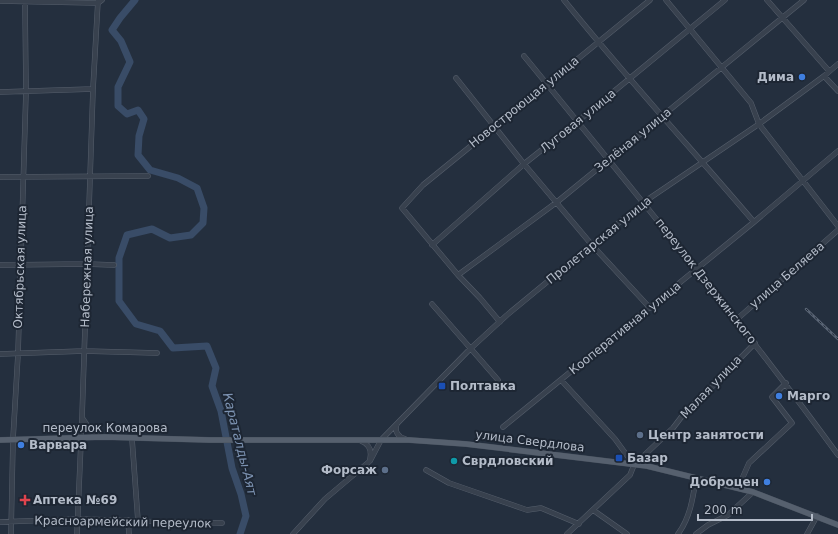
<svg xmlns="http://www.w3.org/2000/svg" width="838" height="534" font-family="'DejaVu Sans',sans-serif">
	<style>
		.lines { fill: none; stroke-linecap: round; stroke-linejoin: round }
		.river { stroke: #394c67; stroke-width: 7 }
		.minor-casing { stroke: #565f6c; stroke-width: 5.5 }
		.major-casing { stroke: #414a57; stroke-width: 6 }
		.minor { stroke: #38414e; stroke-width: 4.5 }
		.major { stroke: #56606e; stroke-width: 5.5 }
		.rail-casing { stroke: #5a6575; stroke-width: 2.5 }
		.rail { stroke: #1d2633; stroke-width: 1; stroke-dasharray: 3; stroke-linecap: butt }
		.shop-dot { fill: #3f7fe0; stroke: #1d2633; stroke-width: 1.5 }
		.transit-dot { fill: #1a4fb4; stroke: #1d2633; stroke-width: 1.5 }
		.service-dot { fill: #5c6f8a; stroke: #1d2633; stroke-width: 1.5 }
		.culture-dot { fill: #0f9aa8; stroke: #1d2633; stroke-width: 1.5 }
		.health-dot { fill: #e0444e; stroke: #1d2633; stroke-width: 1.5 }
		.labels { text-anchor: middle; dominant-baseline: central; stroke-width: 4; stroke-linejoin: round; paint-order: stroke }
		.poi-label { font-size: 12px; font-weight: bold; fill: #b4bcc9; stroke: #1d2633; text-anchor: start }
		.street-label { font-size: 12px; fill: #b4bcc9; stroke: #1d2633 }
		.water-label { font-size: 13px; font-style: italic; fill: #7c92b1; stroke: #1d2633 }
	</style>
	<rect width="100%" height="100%" fill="#242f3e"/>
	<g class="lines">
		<path class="river" d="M135,0L120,18L112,30L121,41L130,62L118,87V106L127,114L138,110L144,119L139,136L138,155L150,170L178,178L197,188L204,208L203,223L191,235L170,238L152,229L127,235L119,258V301L136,324L160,331L173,348L207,346L216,368L212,386L221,411L232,468L241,494L246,516L240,534"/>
		<defs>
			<path id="minor" d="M564,0C625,76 691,148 754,222
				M666,0L751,103L759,124L838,226
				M767,0L829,71
				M0,1L98,3L102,0
				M524,56C631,187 738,318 838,455
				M824,76L838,91
				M456,78L524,164L592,245L650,308
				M0,92L93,89
				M0,177L148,176
				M432,245L524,164L578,121L725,0
				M0,265L86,264L114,265
				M458,275L557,202L804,0
				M432,304L498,380
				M736,320L838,230
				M500,322L480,298L458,275L402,208L423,185L650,0
				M0,354L84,351L157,353
				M561,380L615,439L634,465
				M83,419L91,431L102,437
				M397,424C394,431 398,437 405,439
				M503,427L754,222L838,151
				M132,439L138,521
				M361,441C369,444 372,450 370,459
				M426,470L449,483L527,510L541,508L579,524
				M738,488L749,463L792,423L772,397L786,383
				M593,510L627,534
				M128,520L129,534
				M0,522L77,519L222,523
				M11,534L13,439L18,354L26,91L25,0
				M77,534L82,418L93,89L98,0
				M293,534L325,499L370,461L381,440L470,349L507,315L644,202L759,124L824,76L838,64
				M567,534L630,475L634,465L673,428L686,411L714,385L755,343
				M678,534C690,518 693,498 696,478
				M696,534L708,525L728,515L753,492
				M807,534L817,516"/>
			<path id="major" d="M0,440L104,437L210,440H409L466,444L647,466L753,492L838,525"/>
		</defs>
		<use href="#minor" class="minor-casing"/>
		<use href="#major" class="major-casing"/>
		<use href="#minor" class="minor"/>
		<use href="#major" class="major"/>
		<defs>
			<path id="rail" d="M806,309L838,339"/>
		</defs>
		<use href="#rail" class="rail-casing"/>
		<use href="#rail" class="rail"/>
	</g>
	<g class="shop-dot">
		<circle cx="802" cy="77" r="4"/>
		<circle cx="779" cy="396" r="4"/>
		<circle cx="21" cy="445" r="4"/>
		<circle cx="767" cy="482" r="4"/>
	</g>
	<g class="transit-dot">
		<rect x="438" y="382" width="8" height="8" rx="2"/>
		<rect x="615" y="454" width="8" height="8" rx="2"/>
	</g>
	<g class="service-dot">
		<circle cx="640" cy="435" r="4"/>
		<circle cx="385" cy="470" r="4"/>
	</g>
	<circle class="culture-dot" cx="454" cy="461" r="4"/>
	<path class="health-dot" d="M23 494h4v4h4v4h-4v4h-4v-4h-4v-4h4z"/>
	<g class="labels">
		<g class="poi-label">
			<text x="794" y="77" text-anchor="end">Дима</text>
			<text x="450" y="386">Полтавка</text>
			<text x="787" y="396">Марго</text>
			<text x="648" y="435">Центр занятости</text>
			<text x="29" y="445">Варвара</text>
			<text x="627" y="458">Базар</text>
			<text x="462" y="461">Сврдловский</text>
			<text x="377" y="470" text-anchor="end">Форсаж</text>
			<text x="759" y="482" text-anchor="end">Доброцен</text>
			<text x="33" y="500">Аптека №69</text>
		</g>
		<g class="street-label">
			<text transform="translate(524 102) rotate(-39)">Новостроющая улица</text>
			<text transform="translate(578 121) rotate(-39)">Луговая улица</text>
			<text transform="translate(633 140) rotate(-39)">Зелёная улица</text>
			<text transform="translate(599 240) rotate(-39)">Пролетарская улица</text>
			<text transform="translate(20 267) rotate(-88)">Октябрьская улица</text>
			<text transform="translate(87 267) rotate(-88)">Набережная улица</text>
			<text transform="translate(787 275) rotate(-41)">улица Беляева</text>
			<text transform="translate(706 281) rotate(52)">переулок Дзержинского</text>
			<text transform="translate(625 328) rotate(-39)">Кооперативная улица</text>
			<text transform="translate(711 387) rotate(-46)">Малая улица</text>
			<text x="105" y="428">переулок Комарова</text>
			<text transform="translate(530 441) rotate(7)">улица Свердлова</text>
			<text transform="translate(123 522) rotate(1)">Красноармейский переулок</text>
		</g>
		<g class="water-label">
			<text transform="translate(240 444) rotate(76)">Караталды-Аят</text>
		</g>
	</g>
	<path d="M698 514v6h114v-6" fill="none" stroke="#b4bcc9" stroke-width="2"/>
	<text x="704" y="514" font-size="12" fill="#b4bcc9" stroke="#1d2633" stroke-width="3" paint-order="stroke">200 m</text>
</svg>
